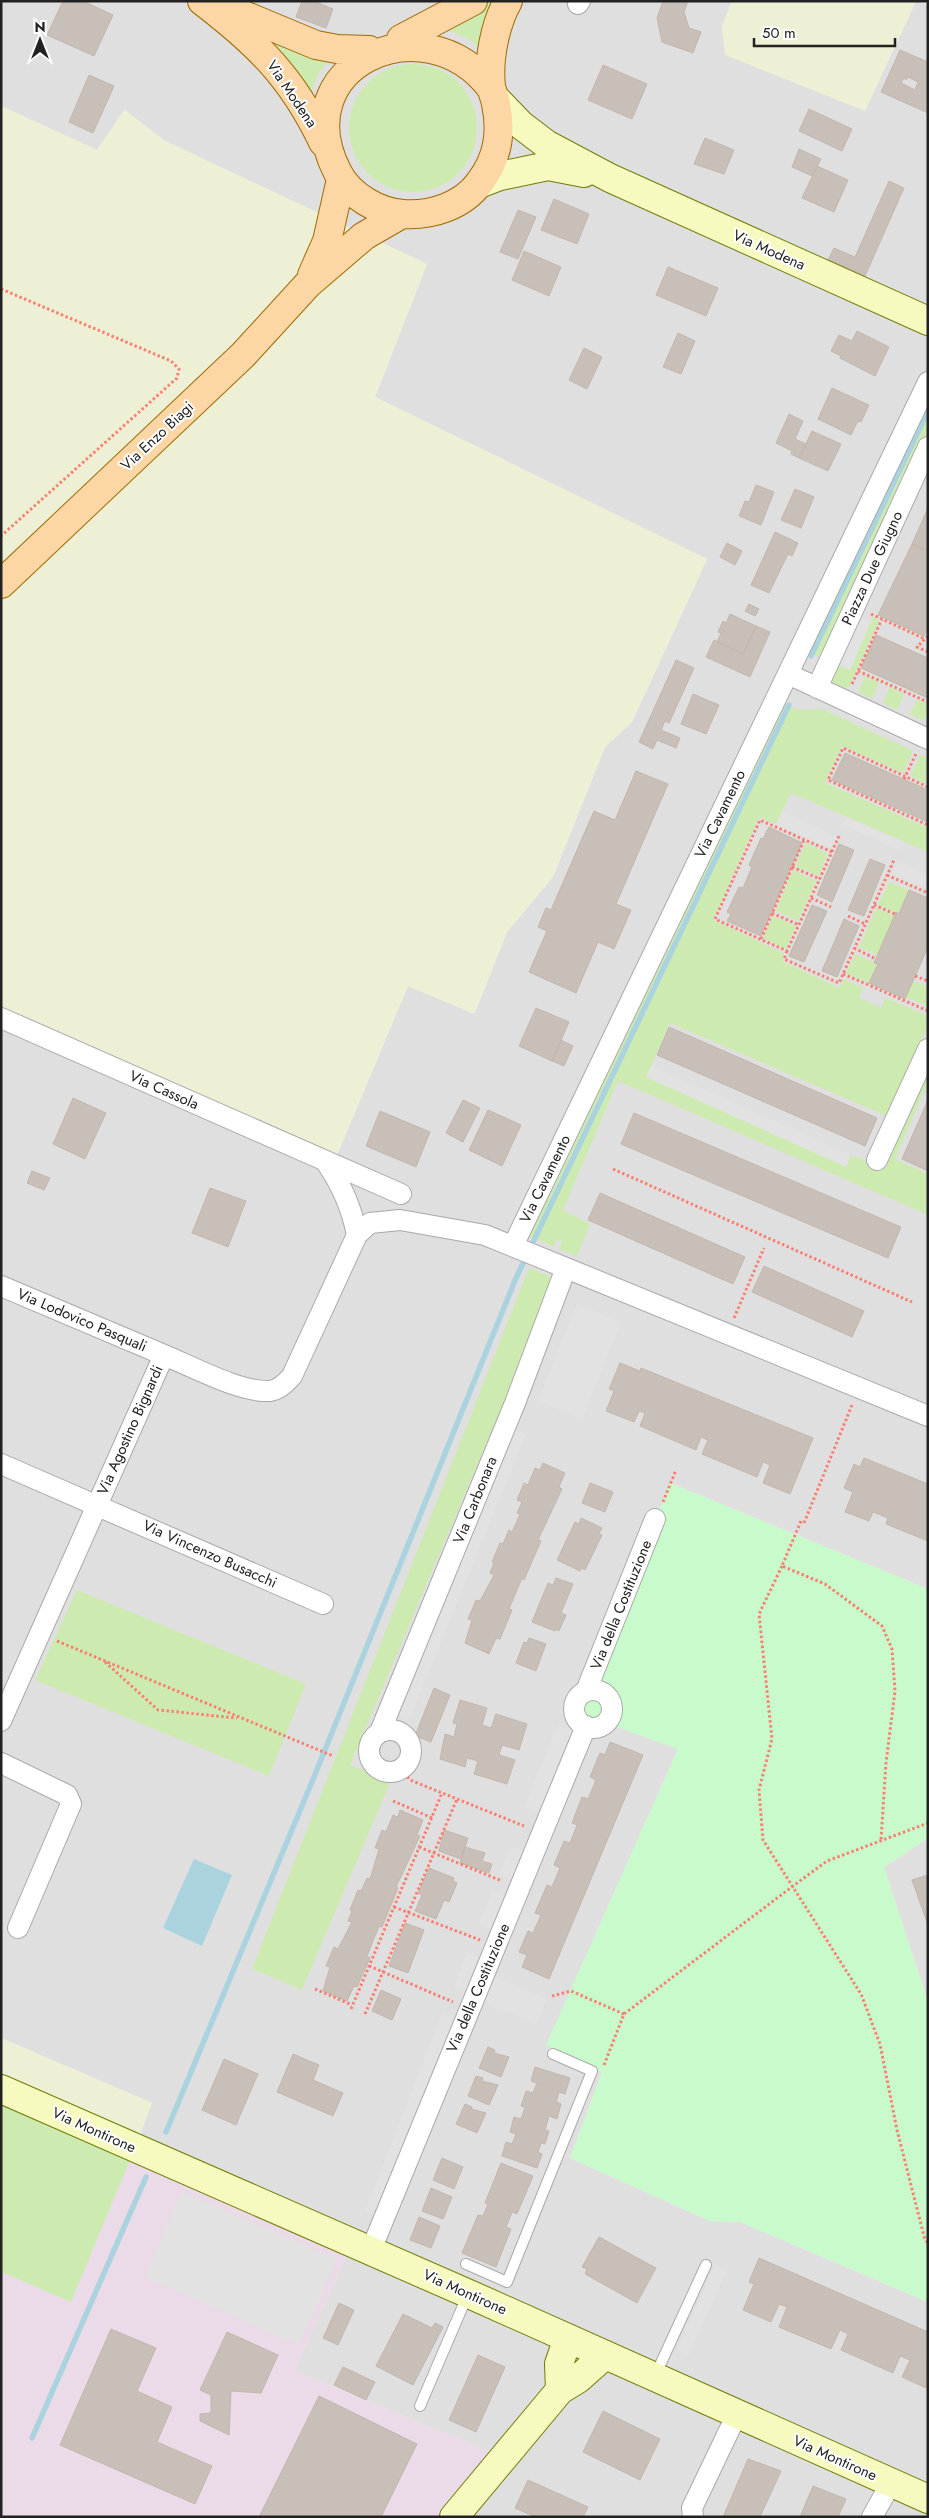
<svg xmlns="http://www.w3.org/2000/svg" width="929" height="2518" font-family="Jost,sans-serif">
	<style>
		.residential { fill: #e0dfdf }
		.industrial { fill: #ebdbe8 }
		.farmland { fill: #eef0d5 }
		.grass { fill: #cdebb0 }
		.park { fill: #c8facc }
		.parking { fill: #e2e2e2 }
		.water { fill: #aad3df }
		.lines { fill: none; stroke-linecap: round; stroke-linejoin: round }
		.stream { stroke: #aad3df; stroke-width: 5.5 }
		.building { fill: #c7bfb8; stroke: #c4b6ab; fill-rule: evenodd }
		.lane-casing { stroke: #a9a9a9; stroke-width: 12 }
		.street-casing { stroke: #a9a9a9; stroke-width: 22 }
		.secondary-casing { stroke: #707d05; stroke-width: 30 }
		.primary-casing { stroke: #a06b00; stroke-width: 30 }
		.path { stroke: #fa8072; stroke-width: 3; stroke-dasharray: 2.5 2.5; stroke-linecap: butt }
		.lane { stroke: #fff; stroke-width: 10 }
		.street { stroke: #fff; stroke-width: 20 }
		.secondary { stroke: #f7fabf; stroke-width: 28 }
		.primary { stroke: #fcd6a4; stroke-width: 28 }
		.labels { text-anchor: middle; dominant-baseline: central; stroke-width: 4; stroke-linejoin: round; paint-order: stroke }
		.street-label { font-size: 15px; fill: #222; stroke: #fff }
	</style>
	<rect width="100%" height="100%" fill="#f2efe9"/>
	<path class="residential" d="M1,1H732L722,26L865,111L916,1L928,5V1589L670,1483L678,1749L547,2045L602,2072L570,2158L710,2221L740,2222L928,2302V2517H443L498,2455L295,2371L135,2148L152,2103L1,2038V1025L332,1167L408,986L475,1013L507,932L553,877L605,747L632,722L707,559L375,397L427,264L165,141L125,110L97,150L1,106Z
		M928,1838V2002L884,1867Z"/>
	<path class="industrial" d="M1,2089L350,2249L295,2371L498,2455L443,2517H1Z"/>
	<path class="farmland" d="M732,1H916L865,111L725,55L722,26Z
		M1,106L97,150L124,110L165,141L427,264L375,397L707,559L632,722L605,747L553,877L507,932L474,1014L408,986L332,1167L1,1025Z
		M1,2038L152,2103L135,2148L1,2089Z"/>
	<path class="grass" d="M485,1H501L484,51L465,37L442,28Z
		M247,24L330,59L317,76L309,101Z
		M349 128a64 64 0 1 1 128 0a64 64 0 1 1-128 0Z
		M928,395V432L822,658L804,652Z
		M873,617L879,620L848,689L828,680L835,663L850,670Z
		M865,676L879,682L872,699L858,692Z
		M890,687L904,694L897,710L883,703Z
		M917,699L928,704V713L924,721L910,715Z
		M789,705L799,710L822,709L913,751L903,773L842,746L825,783L928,828V852L791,793L776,824L759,817L713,920L785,954L782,961L839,988L843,979L863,988L859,998L881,1008L886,998L928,1016V1025L889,1117L670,1023L646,1077L846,1166L851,1155L879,1165L890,1158L928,1070V1083L895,1159L928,1174V1215L618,1081L563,1210L590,1224L577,1256L559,1249L562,1241L557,1239L554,1247L527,1235L783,706Z
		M920,755L928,758V784L910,776Z
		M806,843L828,854L818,876L795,866Z
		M793,870L816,881L798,921L776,911Z
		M889,882L909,890L899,914L878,905Z
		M876,908L895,916L878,955L859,947Z
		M773,916L796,926L786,949L763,938Z
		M855,954L878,964L869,983L846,973Z
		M913,981L928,987L927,1006L906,997Z
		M529,1268L556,1279L350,1765L391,1780L302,1990L252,1969Z
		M77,1590L306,1684L269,1776L35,1680Z
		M1,2089L135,2148L71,2302L1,2272Z"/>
	<path class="park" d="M670,1483L928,1589V1838L884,1867L928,2002V2302L740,2222L710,2221L570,2158L602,2072L546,2045L678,1749L578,1713Z"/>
	<path class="parking" d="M856,615L871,621L850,670L835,663Z
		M850,712L928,747V753L848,717Z
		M782,811L837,837L832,849L776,824Z
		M846,817L904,842L900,850L843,825Z
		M898,862L928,875V889L893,874Z
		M651,1066L851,1155L846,1167L646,1077Z
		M577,1304L621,1322L582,1419L538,1401Z
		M511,1428L526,1434L409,1720L394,1713Z
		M558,1725L575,1731L540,1813L524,1807Z
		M511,1846L524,1851L513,1880L499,1874Z
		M492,1891L506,1896L493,1930L479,1925Z
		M467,1953L481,1958L468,1992L454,1987Z
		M494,1977L547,1998L537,2024L483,2002Z
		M442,2014L456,2019L378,2217L365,2211Z
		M182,2192L337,2259L299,2345L145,2277Z
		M715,2265L727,2270L688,2356L677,2351Z"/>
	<path class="water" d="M194,1859L232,1875L202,1946L163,1928Z"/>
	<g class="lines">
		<path class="stream" d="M811,656L928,411
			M166,2132L314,1777L516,1278L789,705
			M32,2438L146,2177"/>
	</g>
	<path class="building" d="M63,1H83L113,15L94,56L47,35Z
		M302,1H314L333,9L326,28L296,17Z
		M663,1H688L684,12L689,28L701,32L693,53L662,42L657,18Z
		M900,50L928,62V113L881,92ZM908,77L918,82L915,90L901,83L904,78L906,80Z
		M603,65L647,84L632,119L588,100Z
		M89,75L114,86L93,133L69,122Z
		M809,109L852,129L842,151L799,131Z
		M705,138L734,150L724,174L694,164Z
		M799,149L821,159L812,176L792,167Z
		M817,166L848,180L834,212L802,198Z
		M889,181L904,188L865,276L828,260L834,248L855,257Z
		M554,199L589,214L577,244L541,230Z
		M518,210L536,217L518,259L500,252Z
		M524,251L561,267L549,296L512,280Z
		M668,267L718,288L706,316L656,295Z
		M857,331L889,347L875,376L840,358L841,356L831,351L839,335L852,341Z
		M678,333L695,341L681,374L663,367Z
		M584,348L602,357L587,389L569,380Z
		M832,388L869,405L861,422L858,421L851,435L818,419Z
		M789,414L803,421L795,439L806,444L799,458L791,454L792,451L776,443Z
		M812,431L841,444L828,471L799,458Z
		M756,485L774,492L761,525L739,516L745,501L749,502Z
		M795,489L814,497L801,528L781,520Z
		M928,508V551L912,544Z
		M775,532L798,543L792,556L788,554L769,593L751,585Z
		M727,543L742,551L735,565L720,557Z
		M912,544L928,551V628L924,636L878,615Z
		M749,604L759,609L755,616L745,611Z
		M730,614L756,626L743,654L717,642L721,633L718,632L723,621L726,623Z
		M756,626L770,632L750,677L706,657L714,640L743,654Z
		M876,635L928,658V698L861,668Z
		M676,660L694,668L669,723L665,721L661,730L680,738L676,748L657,740L653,749L639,742Z
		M693,694L719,705L706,734L681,724Z
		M845,753L928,790V822L832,780Z
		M636,771L668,784L616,904L631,910L614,949L598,942L576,993L529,972L547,931L538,927L546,908L551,910L594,811L615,820Z
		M769,827L802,843L761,936L727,921L731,914L727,912L739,887L743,888L752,867L749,865L761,838L763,839Z
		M839,844L854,850L832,902L817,895Z
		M870,859L885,865L864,916L848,910Z
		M909,890L928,898V947L905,999L869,983L878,964L874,963L896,912L899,914Z
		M812,905L827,911L804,962L789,956Z
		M844,919L859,926L837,977L822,971Z
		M536,1008L569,1022L552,1061L519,1046Z
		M669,1027L877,1118L865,1146L657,1055Z
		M561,1040L573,1046L564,1066L552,1061Z
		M73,1098L106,1113L85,1159L53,1144Z
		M463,1100L480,1108L463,1142L446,1133Z
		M928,1100V1171L902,1159Z
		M488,1110L521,1125L502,1166L469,1150Z
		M380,1111L430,1132L416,1167L366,1146Z
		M634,1113L901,1227L888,1258L621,1144Z
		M32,1171L50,1178L44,1190L27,1183Z
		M210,1188L246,1201L228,1247L192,1233Z
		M600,1193L745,1257L733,1284L588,1220Z
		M764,1266L864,1311L852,1337L752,1292Z
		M620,1363L640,1371L641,1368L813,1438L790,1494L763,1483L770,1465L763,1462L757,1477L702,1454L708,1440L701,1437L696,1450L640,1426L645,1413L639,1411L634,1422L606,1411L614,1391L609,1389Z
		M864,1458L928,1484V1541L886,1524L888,1518L873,1512L869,1521L845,1512L853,1492L844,1488L854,1464L860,1467Z
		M543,1463L565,1473L559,1487L562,1489L538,1540L541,1541L524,1580L522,1578L509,1609L512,1610L500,1639L496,1638L489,1654L465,1643L472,1620L468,1619L476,1600L480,1601L494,1575L490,1573L494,1563L492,1562L500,1543L503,1544L509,1530L512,1532L520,1514L517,1513L522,1502L517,1500L524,1483L528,1485L535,1468L540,1470Z
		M590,1483L613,1492L605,1512L582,1503Z
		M581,1518L602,1528L599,1534L602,1535L585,1570L581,1568L580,1571L557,1560L575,1522L579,1524Z
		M556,1578L573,1584L561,1613L566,1615L559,1631L556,1629L555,1631L532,1622L548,1583L553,1585Z
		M529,1638L546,1644L536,1671L516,1663L524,1642L527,1643Z
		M434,1688L450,1695L431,1742L415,1736Z
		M460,1700L487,1708L482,1725L491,1728L496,1714L527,1724L519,1750L502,1745L499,1755L515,1760L507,1784L474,1774L478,1761L467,1758L465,1767L440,1759L445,1734L454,1737L457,1724L453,1723Z
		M610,1742L643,1755L549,1979L522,1967L527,1955L519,1952L528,1931L533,1933L541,1915L535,1913L547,1885L552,1887L560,1868L554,1865L564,1841L570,1843L577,1825L572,1823L582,1797L588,1799L596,1780L590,1777L600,1753L605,1755Z
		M400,1810L423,1820L417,1835L420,1836L396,1887L398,1888L382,1927L379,1926L367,1956L370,1958L357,1987L354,1986L347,2001L323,1991L330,1967L326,1966L334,1947L338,1949L352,1922L348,1921L352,1911L350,1910L358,1890L361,1891L367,1878L370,1879L379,1849L375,1848L382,1830L386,1832L393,1815L398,1817Z
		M444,1830L468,1838L461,1859L439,1851Z
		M465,1847L485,1853L482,1861L492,1864L489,1873L460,1863Z
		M429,1868L454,1878L453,1881L457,1883L449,1902L444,1900L436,1919L415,1911L422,1895L418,1893Z
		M928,1875V1925L912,1880Z
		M405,1923L424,1930L408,1973L389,1966Z
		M381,1990L401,1999L392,2020L372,2011Z
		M488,2047L495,2050L494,2053L509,2057L501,2077L479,2068Z
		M293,2054L319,2065L313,2080L343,2093L333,2116L277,2092Z
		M224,2059L258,2074L236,2125L202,2110Z
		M535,2067L570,2078L565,2094L559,2092L556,2102L561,2104L557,2119L549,2116L545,2130L549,2131L545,2144L541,2143L538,2152L542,2154L537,2168L502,2156L506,2142L512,2144L516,2134L510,2132L514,2117L521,2119L525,2107L521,2106L526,2091L533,2093L537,2083L531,2081Z
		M476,2076L483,2078L482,2081L498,2085L489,2105L468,2096Z
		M465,2104L472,2107L471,2109L486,2113L477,2133L456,2124Z
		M442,2158L463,2167L454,2189L433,2180Z
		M501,2163L533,2176L517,2214L512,2212L506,2227L511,2229L496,2267L462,2253L478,2215L483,2216L488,2204L485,2203Z
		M431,2188L452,2197L443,2219L422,2211Z
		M419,2217L440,2226L431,2248L410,2240Z
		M599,2237L656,2268L637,2303L585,2274L587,2269L582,2267Z
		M759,2258L928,2332L926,2388L902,2377L910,2360L900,2356L893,2373L841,2350L848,2334L840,2330L831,2349L779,2327L787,2307L779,2304L771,2322L743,2310L754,2284L749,2282Z
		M339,2303L354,2310L338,2345L323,2338Z
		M403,2314L432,2328L435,2323L443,2327L413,2385L376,2366Z
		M111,2329L156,2348L137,2391L172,2407L157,2442L212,2466L195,2504L60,2445Z
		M227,2332L278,2355L261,2393L231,2391L229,2435L200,2421V2414L211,2413V2395L200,2390Z
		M478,2355L505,2367L476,2432L449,2420Z
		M343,2367L375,2382L366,2400L334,2385Z
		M319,2396L417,2444L381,2517H259Z
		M603,2411L660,2439L640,2480L583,2452Z
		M748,2459L781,2471L760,2517H723Z
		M528,2480L588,2507L583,2517H536L515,2508Z
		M813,2486L846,2499L838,2517H800Z"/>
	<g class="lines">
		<defs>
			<path id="lane" d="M466,2264L507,2282L592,2071L553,2054
				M655,2376L706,2265
				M420,2406L468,2294"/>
			<path id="street" d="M578,4L580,1
				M788,674L928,739
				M817,688L928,447
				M1,1018L401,1194
				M877,1160L928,1049
				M326,1162C341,1184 352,1209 357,1235L370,1223L400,1220L485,1235L566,1268
				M513,1246L928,382
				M1,1286L164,1355
				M1,1464L323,1604
				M574 1709a19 19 0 1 1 38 0a19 19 0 1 1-38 0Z
				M586,1691L655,1519
				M1,1721L164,1355C191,1366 241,1393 270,1391C279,1390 286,1383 292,1376L357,1235
				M369 1751a21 21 0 1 1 42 0a21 21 0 1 1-42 0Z
				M380,1732L515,1403L566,1268L928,1416
				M1,1763L67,1795L71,1804L18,1928
				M371,2250L586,1726
				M693,2517L692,2508L737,2414
				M872,2517L891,2483"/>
			<path id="secondary" d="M496,99L521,125L546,144L610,178L928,321
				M479,184L500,176L548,166L584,173
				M1,2089L469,2294L928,2499
				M560,2390L559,2364L568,2338
				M454,2517L560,2390L578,2379L605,2355"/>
			<path id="primary" d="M202,1C258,44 292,77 323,142
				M222,6L316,45L337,49L369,50
				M401,39L473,1
				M491,88C424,0 282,66 338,173C350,196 378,212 403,214C431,216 463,206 480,182C498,158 502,133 496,104C495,97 492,92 491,86C488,60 495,24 508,1
				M312,275L327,241L341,179
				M1,584L243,355L308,284L364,236L402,214"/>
		</defs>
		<use href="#lane" class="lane-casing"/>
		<use href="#street" class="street-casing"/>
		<use href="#secondary" class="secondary-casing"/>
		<use href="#primary" class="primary-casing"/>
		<path class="path" d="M1,289L171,361L179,369L177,378L1,536
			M871,614L925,639
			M928,636L917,647L928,652
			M858,671L928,702
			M852,684L882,619
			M904,779L916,754
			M928,787L843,748L828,780L928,825
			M832,852L760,820L715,919L787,951L839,836
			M792,867L820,879
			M887,875L928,893
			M811,898L831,907
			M874,905L895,914
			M772,913L799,925
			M848,916L865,924
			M761,939L804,840
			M854,948L876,959
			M787,951L784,959L839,983L894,860
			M843,974L928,1011
			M915,976L928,981
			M613,1169L912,1302
			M734,1318L764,1248
			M663,1502L676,1470
			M801,1521L782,1566L825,1584L882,1626L892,1649L895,1691L886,1763L881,1840
			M804,1523L852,1405
			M782,1566L759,1614L772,1739L759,1790L763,1840L861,1994L880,2044L897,2130L925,2240L928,2243
			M57,1641L333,1756
			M105,1662L158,1710L237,1718
			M401,1769L410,1780L524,1826
			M393,1801L432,1818
			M419,1847L502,1881
			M394,1907L480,1940
			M369,1966L453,2002
			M315,1989L352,2005
			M552,1996L571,1991L624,2014
			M351,2009L442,1793
			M365,2014L457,1799
			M604,2065L624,2014L793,1886L827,1861L928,1823"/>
		<use href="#lane" class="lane"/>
		<use href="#street" class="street"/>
		<use href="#secondary" class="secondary"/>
		<use href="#primary" class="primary"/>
	</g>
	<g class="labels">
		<g class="street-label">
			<text transform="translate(292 94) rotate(56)">Via Modena</text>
			<text transform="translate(769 250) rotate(24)">Via Modena</text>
			<text transform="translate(157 436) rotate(-43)">Via Enzo Biagi</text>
			<text transform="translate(872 568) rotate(-65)">Piazza Due Giugno</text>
			<text transform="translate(720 814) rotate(-64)">Via Cavamento</text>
			<text transform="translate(164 1090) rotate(24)">Via Cassola</text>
			<text transform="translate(545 1179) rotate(-64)">Via Cavamento</text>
			<text transform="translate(82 1320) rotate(23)">Via Lodovico Pasquali</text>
			<text transform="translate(130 1430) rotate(-66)">Via Agostino Bignardi</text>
			<text transform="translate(475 1500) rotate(-68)">Via Carbonara</text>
			<text transform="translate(210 1554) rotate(24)">Via Vincenzo Busacchi</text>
			<text transform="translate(621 1605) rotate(-68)">Via della Costituzione</text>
			<text transform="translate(478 1988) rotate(-67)">Via della Costituzione</text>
			<text transform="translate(94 2130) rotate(24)">Via Montirone</text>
			<text transform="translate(465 2292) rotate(24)">Via Montirone</text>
			<text transform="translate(835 2458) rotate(24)">Via Montirone</text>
		</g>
	</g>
	<rect width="929" height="2518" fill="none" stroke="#222222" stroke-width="5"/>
	<g transform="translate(40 40)" stroke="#ffffff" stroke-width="4" paint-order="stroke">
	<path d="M0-4L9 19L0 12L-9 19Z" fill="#222222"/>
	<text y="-8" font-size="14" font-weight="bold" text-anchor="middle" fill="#222222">N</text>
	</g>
	<path d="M754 38v8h141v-8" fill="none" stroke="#222222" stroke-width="2.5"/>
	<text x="762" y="38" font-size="15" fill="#222222" stroke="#ffffff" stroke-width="4" paint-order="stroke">50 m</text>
</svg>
